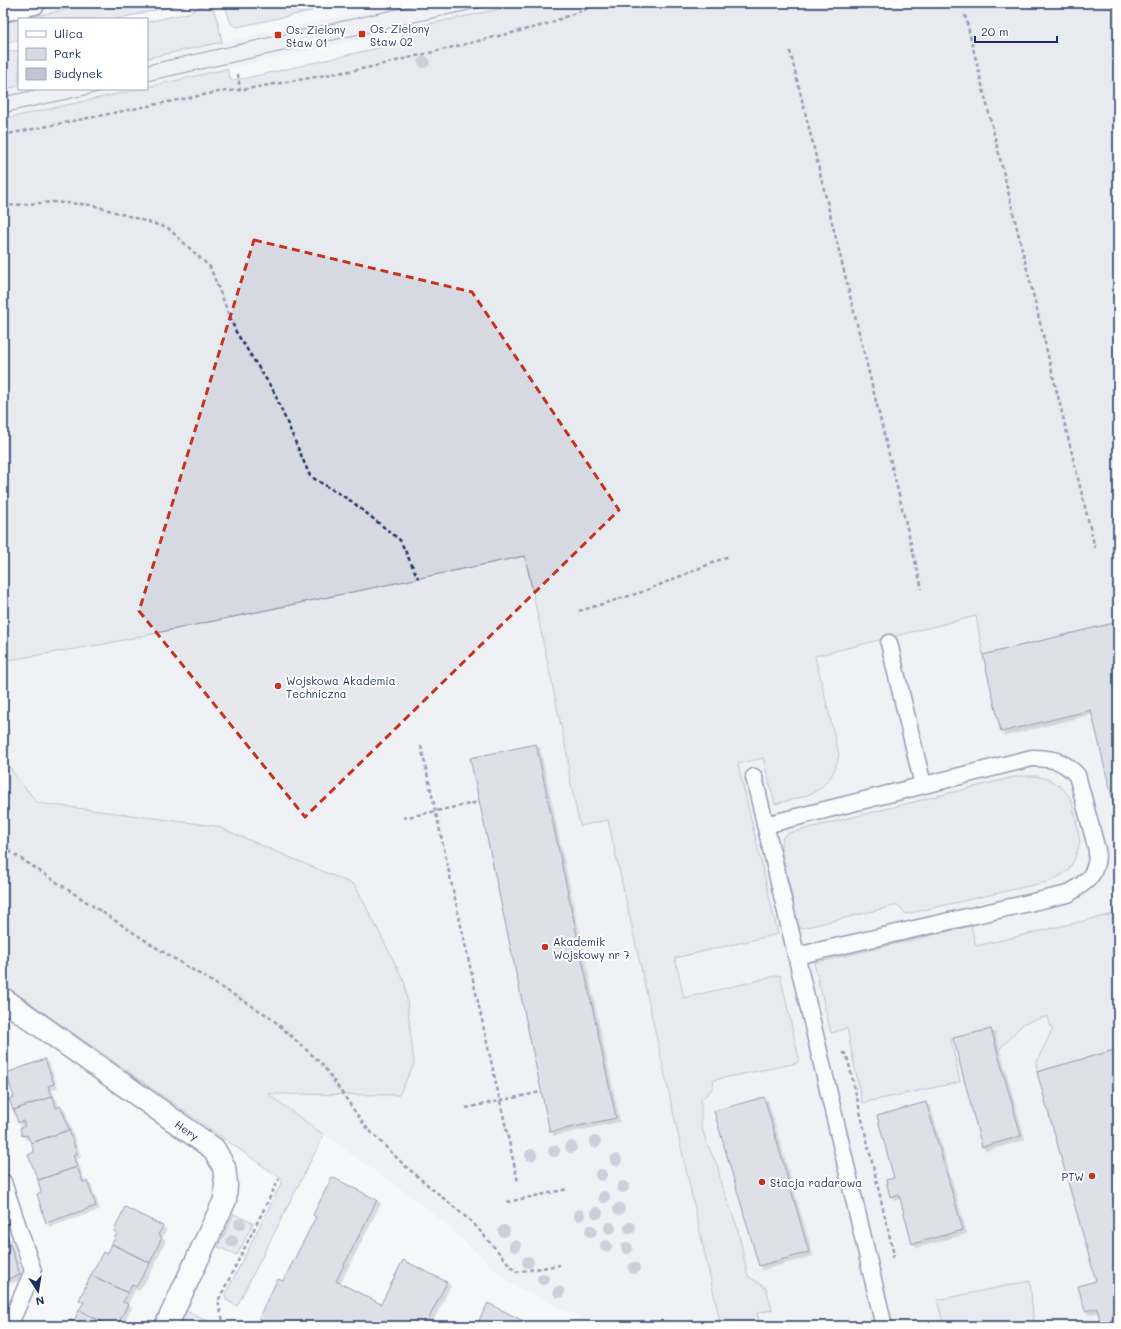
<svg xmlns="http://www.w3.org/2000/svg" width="1121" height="1329" font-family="Mali,sans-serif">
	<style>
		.built { fill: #e6e8ee }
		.green { fill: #d6d9e2; stroke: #7884a0 }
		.building { fill: #c0c4d3; stroke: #1b2f5e; filter: url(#shadow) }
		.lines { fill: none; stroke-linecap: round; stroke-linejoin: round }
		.service-casing { stroke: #1b2f5e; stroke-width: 19 }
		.minor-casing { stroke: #1b2f5e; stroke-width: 25 }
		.path { stroke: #1b2f5e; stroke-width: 2.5; stroke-dasharray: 4 3; stroke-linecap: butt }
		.service { stroke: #fff; stroke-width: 16 }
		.minor { stroke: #fff; stroke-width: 22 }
		.tram { stroke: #1b2f5e; stroke-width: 1 }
		.tree { fill: #97a1b6 }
		.marked { fill: none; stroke: #c8321e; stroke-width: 3; stroke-dasharray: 8 5; stroke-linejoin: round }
		.poi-dot { fill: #c8321e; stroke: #fff; stroke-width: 1.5 }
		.labels { text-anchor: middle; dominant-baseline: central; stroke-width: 4; stroke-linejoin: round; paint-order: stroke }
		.poi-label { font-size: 11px; fill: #1b2f5e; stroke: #fff; text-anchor: start }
		.street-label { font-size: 11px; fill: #1b2f5e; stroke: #fff }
	</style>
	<defs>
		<filter id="shadow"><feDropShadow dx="3.5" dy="3.5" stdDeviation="0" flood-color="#0004"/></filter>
	</defs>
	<rect width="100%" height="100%" fill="#f6f7f9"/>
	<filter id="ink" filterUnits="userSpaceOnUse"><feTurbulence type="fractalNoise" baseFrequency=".025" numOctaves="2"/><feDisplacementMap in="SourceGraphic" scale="8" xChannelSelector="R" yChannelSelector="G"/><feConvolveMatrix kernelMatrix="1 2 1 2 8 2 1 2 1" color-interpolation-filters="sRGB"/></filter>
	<g filter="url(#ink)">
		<path class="built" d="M402,3H528L401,30L147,87V58Z
			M465,65L614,720L1118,551V1326H595L510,1283L431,1211L267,1094L3,910V166Z
			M19,86V89H140L3,119V89Z"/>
		<path class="green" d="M95,3H187L116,19H22Z
			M207,3H211L218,22L222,42L147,58V22L188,13Z
			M224,3H335L311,8L312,11L237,27L231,24Z
			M528,3H1118V622L983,655L976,616L815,656L839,755C830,794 809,795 775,804L763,758L738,764L778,934L675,958L684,998L780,975L799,1058L797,1063L714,1080L712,1089L701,1100V1125L707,1144L718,1167L721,1184L737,1226L748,1276L766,1288L772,1310L757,1313L760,1326H721L608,820L580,826L569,774L568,759L525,556L104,644L3,661V119L140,89H147V87L227,69L231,80L247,78L404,42L401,30Z
			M19,20V40L3,44V23Z
			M19,50V86L3,89V53Z
			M3,755L16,777L38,803L216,826L355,885L405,983L414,1064L399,1095L268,1094L324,1135L237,1306L226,1300L225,1295L283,1180L3,984Z
			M1018,776H1037L1050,780L1060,786L1070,797L1075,815L1080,842L1075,858L1068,871L1051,881L906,914L898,905L799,929L781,848L783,837L789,833Z
			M1118,913V1049L1037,1072L1036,1063L1052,1030L1048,1016L1024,1023L997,1052L991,1029L951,1040L960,1082L862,1103L847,1028L831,1033L814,963L971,926L976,946Z
			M234,1214L253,1223L237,1255L218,1247Z
			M1030,1281L1034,1326H944L937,1300Z
			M186,1311L213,1324L212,1326H187L180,1323Z"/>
		<path class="building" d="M1118,622V823L1091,710L1001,732L983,655Z
			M536,744L616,1118L550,1132L470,758Z
			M991,1029L1021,1136L982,1147L953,1038Z
			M1118,1049V1319L1101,1324L1097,1308L1085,1311L1078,1286L1096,1281L1037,1072Z
			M45,1059L54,1084L48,1086L52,1097L13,1110L9,1099L14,1097L6,1073Z
			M53,1096L56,1108L61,1106L69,1130L31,1143L27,1135L22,1136L20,1128L25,1126L23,1121L18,1123L14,1110Z
			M764,1097L809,1252L759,1266L714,1111Z
			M926,1102L963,1230L912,1244L899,1194L890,1197L886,1180L894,1178L877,1116Z
			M69,1130L77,1154L73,1155L77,1167L38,1180L28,1155L34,1152L31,1143Z
			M77,1167L83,1182L87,1181L96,1206L46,1223L37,1194L41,1192L38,1180Z
			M332,1177L377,1200L336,1281L381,1304L403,1260L447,1282L425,1326H314L309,1324L307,1326H256L266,1302L278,1279L283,1281L316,1217L313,1215Z
			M125,1207L163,1226L158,1235L162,1237L150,1263L112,1244L117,1233L114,1231Z
			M7,1236L20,1275L3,1281V1237Z
			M112,1244L150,1263L136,1287L132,1285L128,1293L91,1275L103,1252L107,1254Z
			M91,1275L128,1293L123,1302L128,1304L117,1326H110L79,1310L84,1302L79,1300Z
			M488,1303L533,1326H476Z
			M79,1310L110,1326H67L70,1320L74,1321Z"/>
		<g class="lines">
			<defs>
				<path id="service" d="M889,643L923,785
					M754,777L884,1326
					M765,825L1032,758C1054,759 1061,759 1077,775L1097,850C1098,875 1087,882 1068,894L796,956
					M3,1182L33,1271L9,1326"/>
				<path id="minor" d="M3,10L34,3
					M3,999L214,1149L224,1167L226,1184L225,1200L166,1326"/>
			</defs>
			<use href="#service" class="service-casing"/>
			<use href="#minor" class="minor-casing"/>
			<path class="path" d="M965,15L1095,548
				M790,51L922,589
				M238,74L240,90
				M3,135L218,92L240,90L367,68L544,25L602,3
				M3,206L53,202L92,205L168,228L210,267L236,332L273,390L310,476L351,501L400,540L418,578
				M579,611L642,592L729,556
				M421,746L518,1182
				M403,818L479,802
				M3,847L160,950L270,1017L322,1064L365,1126L404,1165L473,1223L516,1272L560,1265
				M843,1052L847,1056L894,1255L891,1258
				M466,1108L541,1092
				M507,1202L568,1189
				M220,1326L223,1321L218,1301L279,1179"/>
			<use href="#service" class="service"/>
			<use href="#minor" class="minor"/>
			<path class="tram" d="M147,65L424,3
				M147,81L501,3
				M3,97L39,89
				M3,113L113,89"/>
		</g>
		<g class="tree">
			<circle cx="424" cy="62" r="6"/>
			<circle cx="595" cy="1142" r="6"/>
			<circle cx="571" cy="1147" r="6"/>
			<circle cx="554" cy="1151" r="6"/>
			<circle cx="531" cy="1155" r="6"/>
			<circle cx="616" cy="1160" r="6"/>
			<circle cx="601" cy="1175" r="6"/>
			<circle cx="623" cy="1187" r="6"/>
			<circle cx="604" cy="1197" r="6"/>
			<circle cx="619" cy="1209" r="6"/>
			<circle cx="597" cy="1213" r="6"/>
			<circle cx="579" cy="1215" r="6"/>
			<circle cx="240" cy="1224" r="6"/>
			<circle cx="610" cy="1228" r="6"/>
			<circle cx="630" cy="1228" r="6"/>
			<circle cx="504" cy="1231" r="6"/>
			<circle cx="591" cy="1231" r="6"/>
			<circle cx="232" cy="1241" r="6"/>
			<circle cx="515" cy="1246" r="6"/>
			<circle cx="606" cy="1246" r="6"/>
			<circle cx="627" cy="1248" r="6"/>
			<circle cx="528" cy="1262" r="6"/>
			<circle cx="634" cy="1268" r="6"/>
			<circle cx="543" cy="1279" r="6"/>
			<circle cx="559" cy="1292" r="6"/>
		</g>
	</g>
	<path d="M0 0H1121V1329H0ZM254,240L472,292L619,510L305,817L139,611Z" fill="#f6f7f9" fill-opacity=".55" fill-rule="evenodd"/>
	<path class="marked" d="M254,240L472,292L619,510L305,817L139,611Z"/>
	<g class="poi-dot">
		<rect x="358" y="30" width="8" height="8" rx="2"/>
		<rect x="274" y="31" width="8" height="8" rx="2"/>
		<circle cx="278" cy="686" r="4"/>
		<circle cx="545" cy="947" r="4"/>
		<circle cx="1092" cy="1176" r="4"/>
		<circle cx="762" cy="1182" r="4"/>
	</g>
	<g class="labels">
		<g class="poi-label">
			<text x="370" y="28">Os. Zielony<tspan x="370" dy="13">Staw 02</tspan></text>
			<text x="286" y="29">Os. Zielony<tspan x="286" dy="13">Staw 01</tspan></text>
			<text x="286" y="680">Wojskowa Akademia<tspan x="286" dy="13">Techniczna</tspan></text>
			<text x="553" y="941">Akademik<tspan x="553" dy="13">Wojskowy nr 7</tspan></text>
			<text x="1084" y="1176" text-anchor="end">PTW</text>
			<text x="770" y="1182">Stacja radarowa</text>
		</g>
		<g class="street-label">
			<text transform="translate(187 1130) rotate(35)">Hery</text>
		</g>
	</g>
	<rect width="1121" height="1329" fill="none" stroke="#fff" stroke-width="16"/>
	<rect x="8" y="8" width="1105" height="1313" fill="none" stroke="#1b2f5e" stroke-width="1.5" filter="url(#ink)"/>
	<rect x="18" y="18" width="130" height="72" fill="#ffffff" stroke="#a4acbf"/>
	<rect x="26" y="31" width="20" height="6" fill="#ffffff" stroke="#a4acbf"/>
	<text x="54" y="38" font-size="12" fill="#1b2f5e">Ulica</text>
	<rect x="26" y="48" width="20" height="12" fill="#d6d9e2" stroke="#a4acbf"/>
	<text x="54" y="58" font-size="12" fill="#1b2f5e">Park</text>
	<rect x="26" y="68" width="20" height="12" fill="#c0c4d3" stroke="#a4acbf"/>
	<text x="54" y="78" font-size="12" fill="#1b2f5e">Budynek</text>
	<g transform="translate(38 1291) rotate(168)" stroke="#ffffff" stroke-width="3" paint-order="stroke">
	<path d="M0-3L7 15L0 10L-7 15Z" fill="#1b2f5e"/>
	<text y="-6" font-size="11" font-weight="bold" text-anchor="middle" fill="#1b2f5e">N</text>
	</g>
	<path d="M975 36v6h82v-6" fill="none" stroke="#1b2f5e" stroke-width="2"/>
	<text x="981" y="36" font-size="12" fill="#1b2f5e" stroke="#ffffff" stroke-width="3" paint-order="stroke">20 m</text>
</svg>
